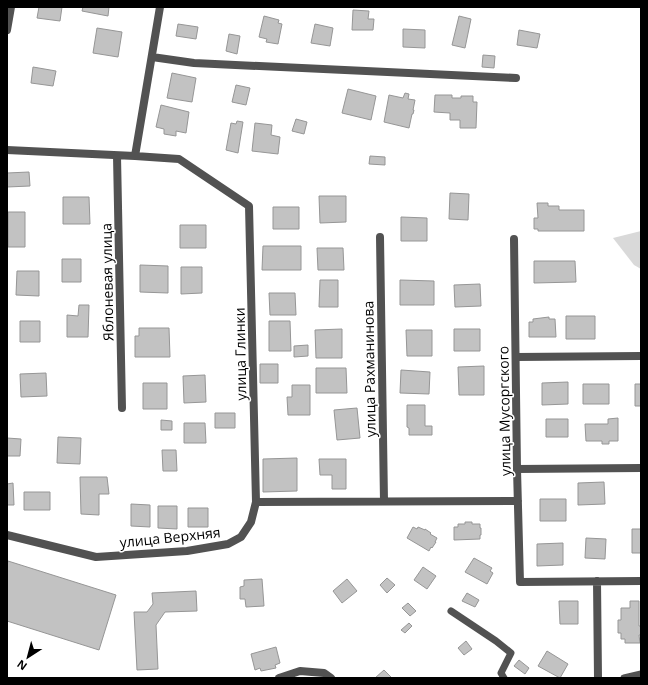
<svg xmlns="http://www.w3.org/2000/svg" width="648" height="685" font-family="'Open Sans',sans-serif">
	<style>
		.green { fill: #d9d9d9 }
		.building { fill: #c2c2c2; stroke: #969696 }
		.lines { fill: none; stroke-linecap: round; stroke-linejoin: round }
		.service { stroke: #525252; stroke-width: 7 }
		.minor { stroke: #525252; stroke-width: 8 }
		.labels { text-anchor: middle; dominant-baseline: central; stroke-width: 3; stroke-linejoin: round; paint-order: stroke }
		.street-label { font-size: 14px; fill: #000; stroke: #fff }
	</style>
	<rect width="100%" height="100%" fill="#fff"/>
	<path class="green" d="M641,231V269L634,265L613,238Z"/>
	<path class="building" d="M39,7H62L60,21L37,18Z
		M83,7H109L108,16L82,11Z
		M353,10L369,11L368,19H374L373,30H352Z
		M264,16L279,20L278,23L282,24L278,44L266,42L267,39L259,37Z
		M459,16L471,19L465,48L452,45Z
		M178,24L198,27L196,39L176,36Z
		M315,24L333,28L330,46L311,43Z
		M97,28L122,32L118,57L93,53Z
		M403,29L425,30V48L403,47Z
		M519,30L540,34L537,48L517,45Z
		M229,34L240,36L237,54L226,51Z
		M483,55L495,56L494,68L482,67Z
		M33,67L56,71L53,86L31,83Z
		M172,73L196,78L192,102L167,98Z
		M236,85L250,88L246,105L232,102Z
		M348,89L376,96L371,120L342,113Z
		M405,93L409,94L408,99L415,100L413,110H414L413,114H412L409,128L384,122L389,95L403,98Z
		M435,95H452V98H461V96H473V102H477L476,128H460V120H450V113L434,112Z
		M161,105L189,112L186,133L176,131V136L164,134V129L156,127Z
		M296,119L307,122L304,134L292,131Z
		M237,121L243,122L238,153L226,150L231,123L236,124Z
		M255,123L272,125L271,135L280,137L278,154L252,151Z
		M370,156L385,157V165L369,164Z
		M29,172L30,186L7,187V173Z
		M450,193L469,194L468,220L449,219Z
		M319,196H346V222L320,223Z
		M63,197H89L90,224H63Z
		M537,203H548V206H559V210H584V231H538V229H534V218H538Z
		M273,207H299V229H273Z
		M8,212H25V247H8Z
		M401,217L427,218V241H401Z
		M180,225H206V248H180Z
		M263,246H301V270H262Z
		M317,248H343L344,270H318Z
		M62,259H81V282H62Z
		M534,261H575L576,282L534,283Z
		M140,265L168,266V293L140,292Z
		M181,267H202V293L181,294Z
		M17,271H39V296L16,295Z
		M320,280H338V307H319Z
		M400,280L434,281V305H400Z
		M480,284L481,306L455,307L454,285Z
		M269,293H295L296,315H270Z
		M79,305H89L88,337H67V315L78,316Z
		M566,316H595V339H566Z
		M549,317V319H555L556,337H529V322H533V319Z
		M20,321H40V342H20Z
		M269,321H290L291,351H269Z
		M139,328H169L170,357H135V336H139Z
		M342,329V358H316L315,330Z
		M454,329H480V351H454Z
		M406,330H432V356H407Z
		M308,345V356L294,357V346Z
		M260,364H278V383H260Z
		M484,366V395H459L458,367Z
		M316,368H346L347,393H316Z
		M401,370L430,372L429,394L400,393Z
		M46,373L47,396L21,397L20,374Z
		M205,375L206,402L184,403L183,376Z
		M568,382V404L542,405V383Z
		M143,383H167V409H143Z
		M583,384H609V404H583Z
		M635,384H641V406H635Z
		M292,385H310V415H288L287,397H292Z
		M407,405H425V426H432V435H409V428L407,427Z
		M357,408L360,438L337,440L334,410Z
		M215,413H235V428H215Z
		M618,418V441H609V444H602V441H586L585,424H608V419Z
		M546,419H568V437H546Z
		M161,420L172,421V430H161Z
		M184,423H205L206,443H184Z
		M58,437L81,438L80,464L57,463Z
		M7,438L21,439L20,456H7Z
		M162,450H176L177,471H163Z
		M297,458V491L263,492V459Z
		M319,459H346V489H332V475H320Z
		M80,477H107L109,494H99V515L81,514Z
		M604,482L605,504L578,505V483Z
		M13,483L14,505H7V484Z
		M24,492H50V510H24Z
		M540,499H566V521H540Z
		M131,504L150,505V527L131,526Z
		M158,506H177V529L158,528Z
		M188,508H208V527H188Z
		M465,522H472V524H480V528H481V535H480V539L454,540V527H458V524H465Z
		M413,527L417,529L418,527L425,530V529L431,533L430,534L437,538L435,542H436L432,548L431,547L429,551L407,538Z
		M632,529H641V553H632Z
		M586,538L606,539L605,559L585,558Z
		M563,543V565L537,566V544Z
		M474,558L492,568L490,571L493,573L487,584L465,572Z
		M8,561L116,595L99,650L7,621V565Z
		M423,567L436,576L427,589L414,580Z
		M387,578L395,585L387,593L380,585Z
		M262,579L264,606L246,607L245,599H240V587L244,586V580Z
		M347,579L357,591L342,603L333,591Z
		M196,591L197,611L165,612L156,625L158,669L137,670L134,612H147L153,604L152,593Z
		M467,593L479,600L475,607L462,601Z
		M559,601H578V624H560Z
		M630,601H639V626H641V635H639L640,643H625V639H621V633H618V620H621V608H630Z
		M408,603L416,611L410,616L402,608Z
		M409,623L412,626L405,633L401,630Z
		M466,641L472,649L464,655L458,648Z
		M276,647L280,663L275,665L276,668L261,671L260,668L255,670L251,654Z
		M547,651L568,664L560,678L538,666Z
		M519,660L529,668L525,674L514,666Z
		M384,670L392,678H375Z"/>
	<g class="lines">
		<path class="service" d="M451,611L496,641L511,653L501,673L504,678
			M624,678L641,674"/>
		<path class="minor" d="M7,30L11,7
			M152,57L194,63L516,78
			M7,150L135,156L179,159L249,206L256,502L251,522L241,537L228,544L187,551L96,557L7,535
			M117,156L122,408
			M135,156L160,7
			M380,237L384,501
			M514,239L517,469L520,582L641,581
			M516,357L641,356
			M517,469L641,468
			M256,502L518,501
			M597,581L598,678
			M279,678L300,671L324,673L331,678"/>
	</g>
	<g class="labels">
		<g class="street-label">
			<text transform="translate(107 282) rotate(-91)">Яблоневая улица</text>
			<text transform="translate(240 354) rotate(-91)">улица Глинки</text>
			<text transform="translate(369 369) rotate(-91)">улица Рахманинова</text>
			<text transform="translate(504 411) rotate(-91)">улица Мусоргского</text>
			<text transform="translate(170 537) rotate(-6)">улица Верхняя</text>
		</g>
	</g>
	<rect width="648" height="685" fill="none" stroke="#000000" stroke-width="16"/>
	<g transform="translate(28 657) rotate(216)" stroke="#ffffff" stroke-width="3" paint-order="stroke">
	<path d="M0-3L7 15L0 10L-7 15Z" fill="#000000"/>
	<text y="-6" font-size="11" font-weight="bold" text-anchor="middle" fill="#000000">N</text>
	</g>
</svg>
